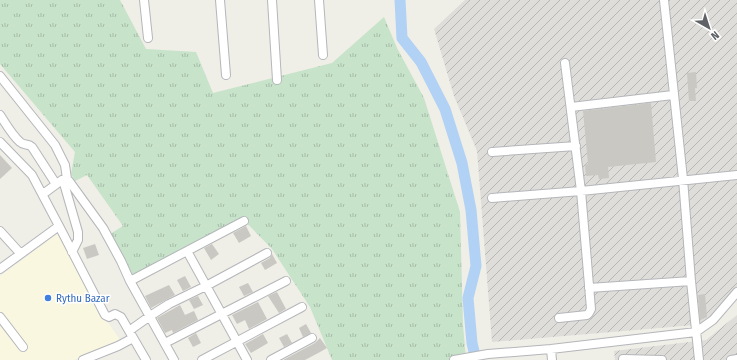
<svg xmlns="http://www.w3.org/2000/svg" width="737" height="360" font-family="'Fira Sans Condensed',sans-serif">
	<style>
		.commercial { fill: #faf7e1 }
		.industrial { fill: url(#industrial-furrows) }
		.grass { fill: url(#grass-tufts) }
		.lines { fill: none; stroke-linecap: round; stroke-linejoin: round }
		.river { stroke: #b1d1f5; stroke-width: 11 }
		.building { fill: #cac8c3 }
		.minor-casing { stroke: #b4b6ba; stroke-width: 10 }
		.minor { stroke: #fff; stroke-width: 8 }
		.shop-dot { fill: #3f7fe0; stroke: #fff; stroke-width: 1.5 }
		.labels { text-anchor: middle; dominant-baseline: central; stroke-width: 3; stroke-linejoin: round; paint-order: stroke }
		.shop-label { font-size: 11px; fill: #366cbe; stroke: #fff; text-anchor: start }
	</style>
	<defs>
		<pattern id="industrial-furrows" width="10" height="10" patternUnits="userSpaceOnUse"><rect width="10" height="10" fill="#deddd9"/><path d="M-1 1l2-2M0 10L10 0M9 11l2-2" fill="none" stroke="#b7b7b4"/></pattern>
		<pattern id="grass-tufts" width="24" height="20" patternUnits="userSpaceOnUse"><rect width="24" height="20" fill="#c7e3c9"/><path d="M3 7l-1-3M5 7V3M7 7l1-3M15 17l-1-3M17 17v-4M19 17l1-3" fill="none" stroke="#a5bba7"/></pattern>
	</defs>
	<rect width="100%" height="100%" fill="#efeee7"/>
	<path class="commercial" d="M60,232L107,321L121,341L74,360H0V276Z"/>
	<path class="industrial" d="M465,0H737V289L707,324L492,342L477,151L454,96L434,29Z
		M737,315V360H615L614,351L706,340Z"/>
	<path class="grass" d="M0,0H120L146,49L196,52L213,93L332,63L384,17L397,48L424,98L460,212L463,325L466,360H332L310,307L272,249L242,218L132,276L110,234L123,226L87,175L75,181L71,174L75,152L0,64Z"/>
	<g class="lines">
		<path class="river" d="M400,0L402,38L421,62L445,109L462,163L471,210L476,266L468,298L472,343L476,360"/>
	</g>
	<path class="building" d="M696,72L697,88H695L696,101H689L687,73Z
		M651,103L656,162L608,167L609,178L599,179L598,175L586,176L585,165L588,164L583,111Z
		M0,155L12,168L0,179Z
		M246,226L251,236L239,243L233,233Z
		M95,244L99,255L87,259L83,248Z
		M212,244L219,254L211,260L204,248Z
		M272,254L277,263L265,270L261,263L270,258Z
		M185,276L191,287L183,291L177,280Z
		M248,283L253,292L244,296L239,287Z
		M169,285L175,295L151,308L145,296Z
		M277,292L286,309L279,313L268,296Z
		M705,294L707,317L700,320L698,295Z
		M198,296L203,305L194,309L189,300Z
		M258,302L267,319L249,329L245,320L237,324L232,315Z
		M180,305L185,315L194,311L198,320L173,333L172,330L165,333L157,318Z
		M306,324L311,333L303,337L299,328Z
		M196,333L201,343L193,347L188,338Z
		M263,334L268,343L251,353L245,344Z
		M287,334L292,343L284,347L279,338Z
		M320,338L327,348L320,352L305,360H283L315,343Z"/>
	<g class="lines">
		<defs>
			<path id="minor" d="M144,0L148,38
				M220,0L226,75
				M272,0L277,80
				M319,0L323,55
				M664,0L683,179L691,281L699,360
				M0,76L55,145L65,165L67,179
				M571,107L673,95
				M0,115C6,124 12,135 20,142C24,146 28,143 32,147L56,184
				M0,142L32,175L59,226L0,269
				M492,152L576,146
				M63,180L78,232V240L72,252
				M43,194L62,180L67,179L69,181L103,228L121,261L130,281L174,360
				M492,198L581,191L737,175
				M59,226L105,315L109,317L115,314L121,317L146,360
				M0,231L20,253
				M187,251L247,360
				M130,281L244,221
				M589,288L691,281
				M0,317L23,347
				M559,318L587,315L589,313L591,309L581,191L565,63
				M129,331L150,316L169,304L206,286L267,253
				M165,343L286,281
				M551,349L552,360
				M623,359L662,360
				M83,360L118,346L133,338
				M202,360L302,307
				M271,360L312,338
				M454,360L488,354L551,349L696,332L713,320L737,292
				M731,360L737,359"/>
		</defs>
		<use href="#minor" class="minor-casing"/>
		<use href="#minor" class="minor"/>
	</g>
	<circle class="shop-dot" cx="48" cy="298" r="4"/>
	<g class="labels">
		<g class="shop-label">
			<text x="56" y="298">Rythu Bazar</text>
		</g>
	</g>
	<g transform="translate(709 28) rotate(141)" stroke="#ffffff" stroke-width="3" paint-order="stroke">
	<path d="M0-3L7 15L0 10L-7 15Z" fill="#5e6165"/>
	<text y="-6" font-size="11" font-weight="bold" text-anchor="middle" fill="#5e6165">N</text>
	</g>
</svg>
